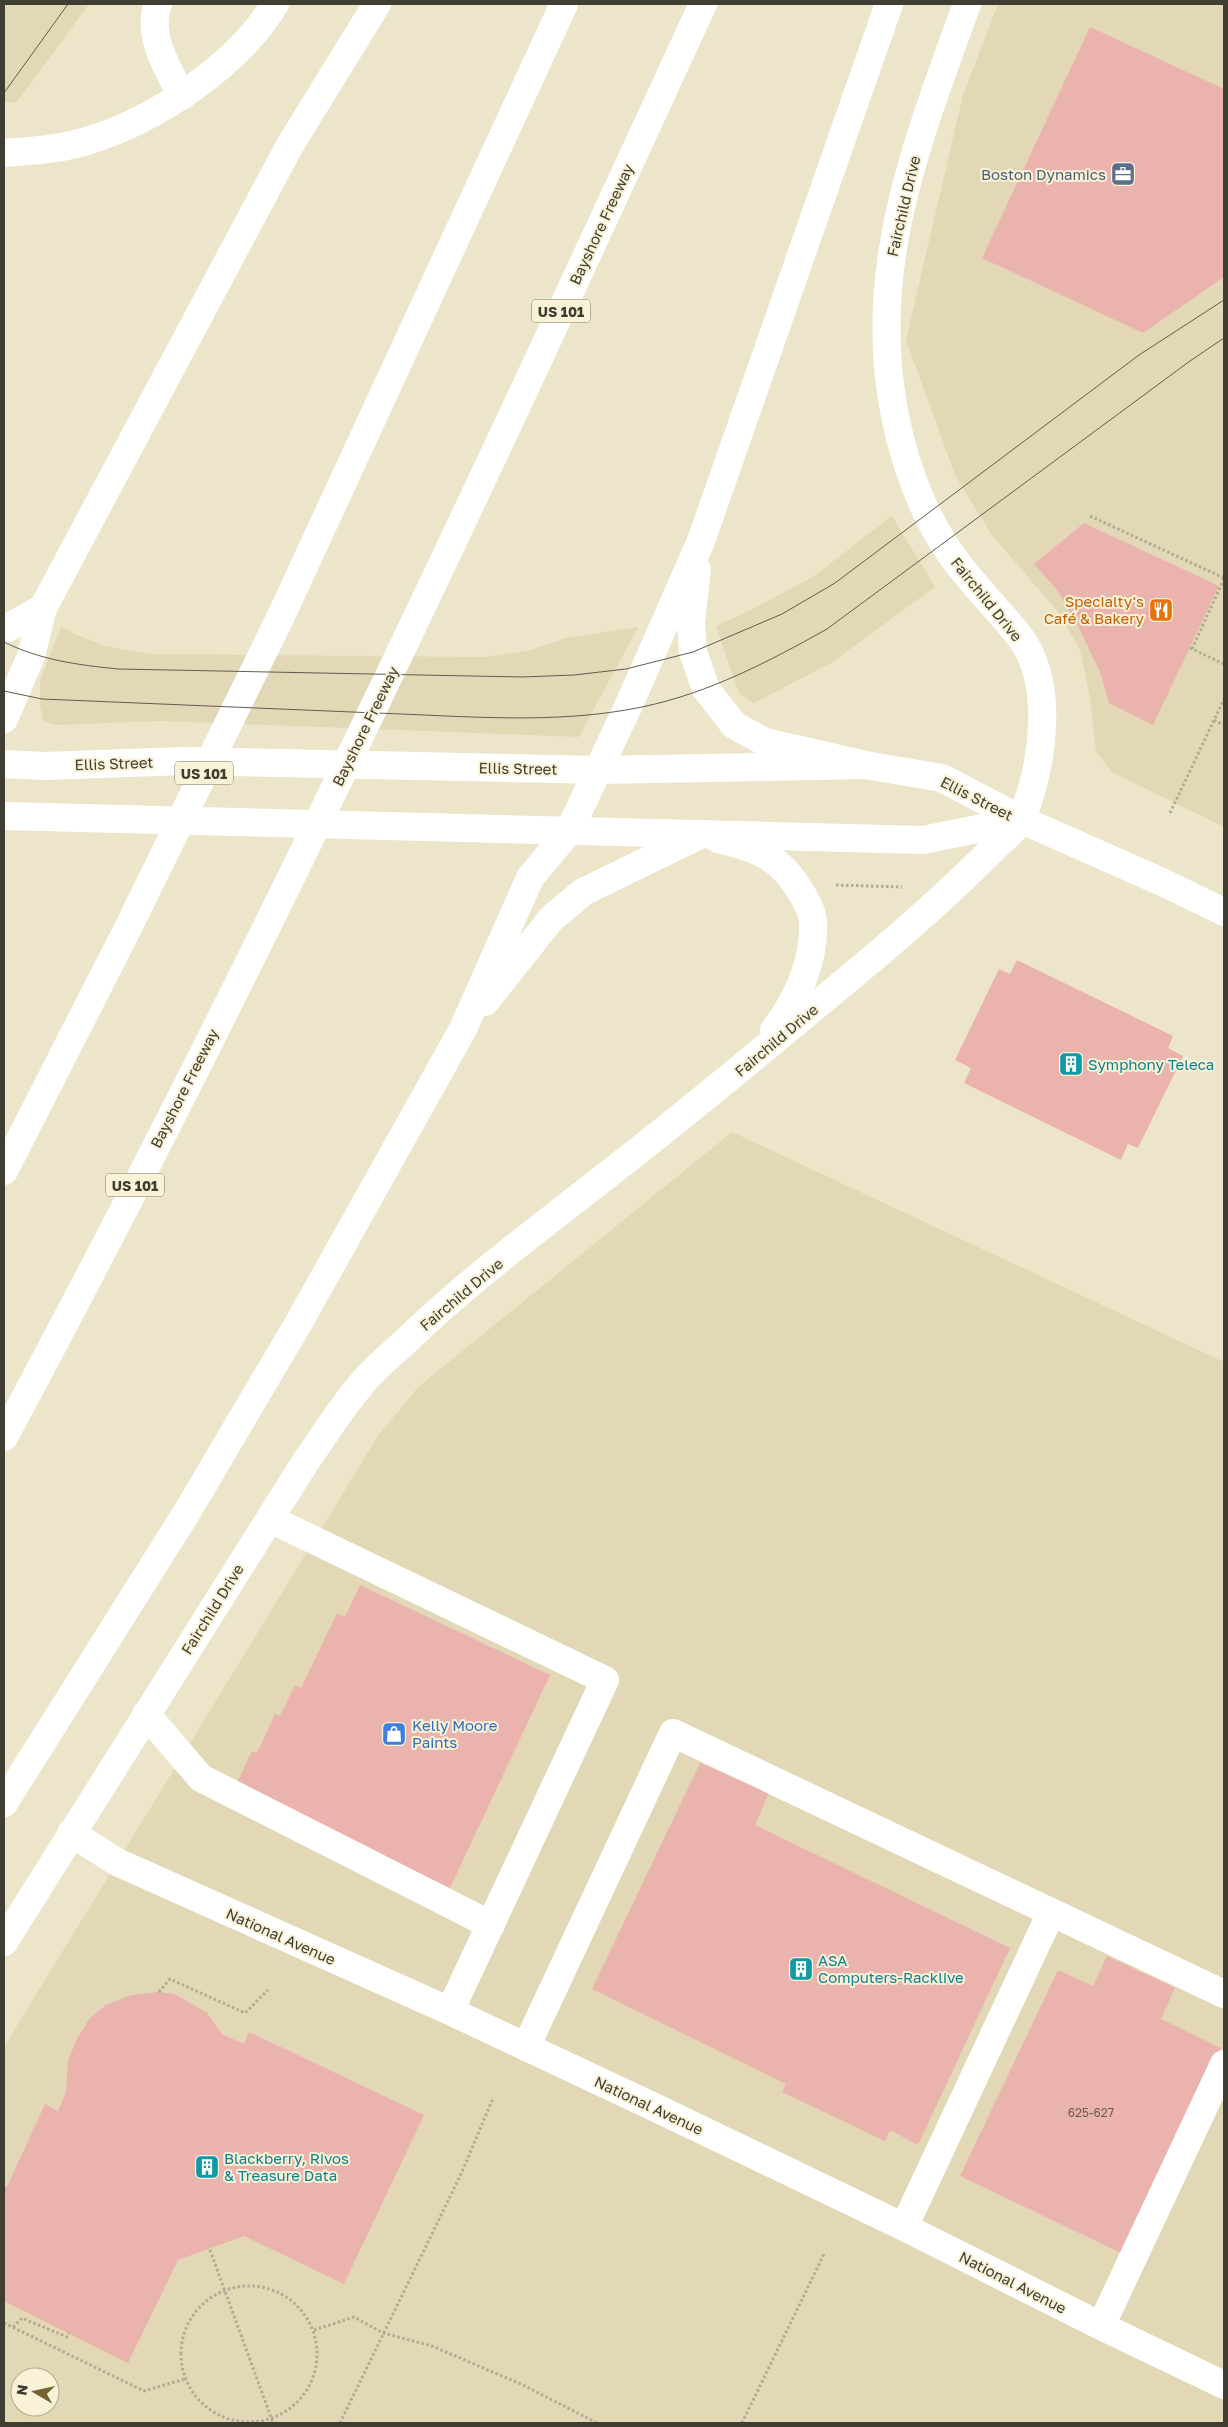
<svg xmlns="http://www.w3.org/2000/svg" width="1228" height="2427" font-family="'Golos Text',sans-serif">
	<style>
		.built { fill: #e2d8b6; fill-rule: evenodd }
		.building { fill: #eab3ad }
		.lines { fill: none; stroke-linecap: round; stroke-linejoin: round }
		.path { stroke: #b0ab95; stroke-width: 3; stroke-dasharray: 2.5 2.5; stroke-linecap: butt }
		.minor { stroke: #fff; stroke-width: 28 }
		.major { stroke: #fff; stroke-width: 28 }
		.highway { stroke: #fff; stroke-width: 28 }
		.tram { stroke: #605c4e; stroke-width: 1 }
		.labels { text-anchor: middle; dominant-baseline: central; stroke-width: 4; stroke-linejoin: round; paint-order: stroke }
		.number-label { font-size: 12px; fill: #6a5a51 }
		.shield { fill: #faf2d7; stroke: #787364; stroke-width: 1 }
		.shield-label { font-size: 14px; font-weight: bold; fill: #403d32 }
		.service-label { font-size: 15px; fill: #4e5e75; stroke: #faf2d7; text-anchor: end }
		.street-label { font-size: 15px; fill: #403d32; stroke: #faf2d7 }
		.food-label { font-size: 15px; fill: #c56008; stroke: #faf2d7; text-anchor: end }
		.culture-label { font-size: 15px; fill: #0d838f; stroke: #faf2d7; text-anchor: start }
		.shop-label { font-size: 15px; fill: #366cbe; stroke: #faf2d7; text-anchor: start }
	</style>
	<rect width="100%" height="100%" fill="#ece5ca"/>
	<path class="built" d="M4,4H89L17,102H4Z
		M998,4H1224V827L1112,772L1096,751L1090,698L1080,650L1059,613L991,534L955,475L906,340L963,95Z
		M892,516L935,587L831,663L754,703L739,693L716,626L753,609L814,576Z
		M61,626L72,633L105,646L152,654L485,657L527,651L566,638L638,627L579,737L161,721L55,725L43,721L40,705V681Z
		M732,1132L1224,1362V2423H4V2047L378,1436L418,1387ZM20,2377H50V2407H20Z"/>
	<path class="building" d="M1090,27L1224,89V277L1143,333L982,258Z
		M1084,523L1219,586L1153,725L1109,703L1100,672L1075,620L1057,590L1034,564Z
		M1017,960L1173,1036L1168,1048L1183,1056L1138,1148L1128,1144L1121,1160L964,1083L971,1068L955,1060L999,969L1010,974Z
		M360,1585L550,1675L450,1888L235,1787L252,1751L257,1753L275,1714L280,1716L295,1685L301,1688L337,1613L345,1617Z
		M700,1763L769,1793L755,1825L1010,1948L918,2145L890,2130L885,2141L782,2092L786,2084L592,1989Z
		M1107,1956L1175,1988L1161,2019L1221,2048L1123,2254L960,2176L1058,1970L1093,1986Z
		M159,1992L175,1994L207,2013L222,2034L244,2044L249,2032L424,2115L344,2284L244,2236L178,2260L128,2363L4,2301V2193L45,2104L58,2111L66,2092L68,2060L78,2037L90,2018L106,2005L131,1995Z"/>
	<g class="lines">
		<path class="path" d="M1090,516L1224,578
			M1190,648L1224,664
			M1192,649L1224,579
			M1214,720L1224,725
			M1170,813L1224,699
			M836,885L902,887
			M159,1992L170,1979L245,2013L268,1990
			M4,2188L6,2189
			M210,2250L273,2423
			M181 2354a68 68 0 1 1 136 0a68 68 0 1 1-136 0Z
			M4,2323L144,2391L185,2379
			M13,2327L22,2318L67,2337L69,2333
			M314,2330L354,2317L383,2333L432,2346L523,2385L597,2423
			M340,2423L462,2172L493,2098
			M742,2423L824,2254"/>
		<path class="minor" d="M158,4C146,35 168,69 182,96
			M718,839C738,844 760,849 777,863C790,873 812,905 813,921C815,960 798,999 774,1030
			M270,1519L605,1680L450,2011
			M146,1714L201,1778L491,1925
			M71,1833L117,1862L450,2011L654,2107L904,2227L1101,2326L1224,2385
			M4,1942L306,1461C324,1436 340,1409 360,1386C373,1369 391,1355 406,1341C472,1277 548,1222 620,1165C707,1097 792,1026 877,955C917,921 956,886 993,849C1003,839 1018,828 1023,815C1043,764 1055,684 1020,637C995,605 966,579 944,544C920,506 904,460 895,416C865,268 918,140 967,4
			M526,2047L673,1733L1224,1994
			M904,2227L1051,1913
			M1101,2326L1224,2064"/>
		<path class="major" d="M4,153C31,151 61,149 87,141C156,120 237,66 275,4
			M4,764L44,766L185,761L598,770L865,765L942,778L1022,820L1162,882L1224,912
			M4,816L923,840L1022,820"/>
		<path class="highway" d="M697,569L691,623L693,652L706,689L734,725L765,742L865,765
			M4,630L43,608
			M4,719L31,656L43,608L290,145L377,4
			M485,1002L551,919L583,892L702,834
			M4,1171L127,930L281,616L564,4
			M4,1437C256,969 481,487 703,4
			M4,1803L187,1512L298,1324L463,1029L530,878L569,831L627,709L701,541L889,4"/>
		<path class="tram" d="M4,93L68,4
			M4,642C40,660 78,665 118,669L522,677L574,675L626,669L693,652L782,614L835,583L1139,355L1224,300
			M4,691L42,699C153,704 265,708 376,713C465,716 555,725 642,707C709,693 768,662 827,629L1190,361L1224,338"/>
	</g>
	<defs>
		<symbol id="office-square" viewBox="-11 -11 22 22"><rect x="-9" y="-9" width="18" height="18" rx="4" fill="#5c6f8a" stroke="#faf2d7"/><path d="M-6-3h4V-5.5h4V-3h4V5H-6ZM-1-4.5V-3h2v-1.5ZM-6 0V1H6V0Z" fill="#fff"/></symbol>
		<symbol id="restaurant-square" viewBox="-11 -11 22 22"><rect x="-9" y="-9" width="18" height="18" rx="4" fill="#e8710a" stroke="#faf2d7"/><path d="M-5-6h1v4h1v-4h1v4h1v-4h1v5L-1.5 .5V6h-2V.5L-5-1ZM5-6V6H3V1.5H1.5Q1.5-4 5-6Z" fill="#fff"/></symbol>
		<symbol id="building-square" viewBox="-11 -11 22 22"><rect x="-9" y="-9" width="18" height="18" rx="4" fill="#0f9aa8" stroke="#faf2d7"/><path d="M-4-6H4V6H1V3H-1V6H-4ZM-2.5-4.3h1.7v1.8h-1.7ZM.8-4.3h1.7v1.8H.8ZM-2.5-1h1.7V.8h-1.7ZM.8-1h1.7V.8H.8Z" fill="#fff"/></symbol>
		<symbol id="shop-square" viewBox="-11 -11 22 22"><rect x="-9" y="-9" width="18" height="18" rx="4" fill="#3f7fe0" stroke="#faf2d7"/><path d="M-5-2.5h2.3a2.7 3.5 0 0 1 5.4 0H5L5.5 6h-11ZM-1.5-2.5h3a1.5 2.3 0 0 0-3 0Z" fill="#fff"/></symbol>
	</defs>
	<g fill-rule="evenodd">
		<use href="#office-square" x="1109" y="160" width="28" height="28"/>
		<use href="#restaurant-square" x="1147" y="596" width="28" height="28"/>
		<use href="#building-square" x="1057" y="1050" width="28" height="28"/>
		<use href="#shop-square" x="380" y="1720" width="28" height="28"/>
		<use href="#building-square" x="787" y="1955" width="28" height="28"/>
		<use href="#building-square" x="193" y="2153" width="28" height="28"/>
	</g>
	<g class="labels">
		<g class="number-label">
			<text x="1091" y="2112">625-627</text>
		</g>
		<g class="shield">
			<rect x="532" y="299.5" width="58" height="23" rx="4"/>
			<rect x="175" y="761.5" width="58" height="23" rx="4"/>
			<rect x="106" y="1173.5" width="58" height="23" rx="4"/>
		</g>
		<g class="shield-label">
			<text x="561" y="311">US 101</text>
			<text x="204" y="773">US 101</text>
			<text x="135" y="1185">US 101</text>
		</g>
		<g class="service-label">
			<text x="1106" y="174">Boston Dynamics</text>
		</g>
		<g class="street-label">
			<text transform="translate(903 206) rotate(-77)">Fairchild Drive</text>
			<text transform="translate(601 224) rotate(-65)">Bayshore Freeway</text>
			<text transform="translate(987 599) rotate(51)">Fairchild Drive</text>
			<text transform="translate(365 726) rotate(-64)">Bayshore Freeway</text>
			<text transform="translate(114 763) rotate(-2)">Ellis Street</text>
			<text transform="translate(518 768) rotate(1)">Ellis Street</text>
			<text transform="translate(977 798) rotate(27)">Ellis Street</text>
			<text transform="translate(776 1040) rotate(-40)">Fairchild Drive</text>
			<text transform="translate(184 1088) rotate(-63)">Bayshore Freeway</text>
			<text transform="translate(461 1294) rotate(-40)">Fairchild Drive</text>
			<text transform="translate(212 1609) rotate(-58)">Fairchild Drive</text>
			<text transform="translate(281 1936) rotate(24)">National Avenue</text>
			<text transform="translate(649 2105) rotate(25)">National Avenue</text>
			<text transform="translate(1013 2282) rotate(27)">National Avenue</text>
		</g>
		<g class="food-label">
			<text x="1144" y="601">Specialty's<tspan x="1144" dy="17">Café &amp; Bakery</tspan></text>
		</g>
		<g class="culture-label">
			<text x="1088" y="1064">Symphony Teleca</text>
			<text x="818" y="1960">ASA<tspan x="818" dy="17">Computers-Racklive</tspan></text>
			<text x="224" y="2158">Blackberry, Rivos<tspan x="224" dy="17">&amp; Treasure Data</tspan></text>
		</g>
		<g class="shop-label">
			<text x="412" y="1725">Kelly Moore<tspan x="412" dy="17">Paints</tspan></text>
		</g>
	</g>
	<rect width="1228" height="2427" fill="none" stroke="#403d32" stroke-width="10"/>
	<g transform="translate(35 2392) rotate(279)"><circle r="24" fill="#faf2d7" stroke="#b0aa95"/>
	<path d="M0-4L9 19L0 12L-9 19Z" fill="#746432"/>
	<text y="-8" font-size="14" font-weight="bold" text-anchor="middle" fill="#403d32">N</text>
	</g>
</svg>
